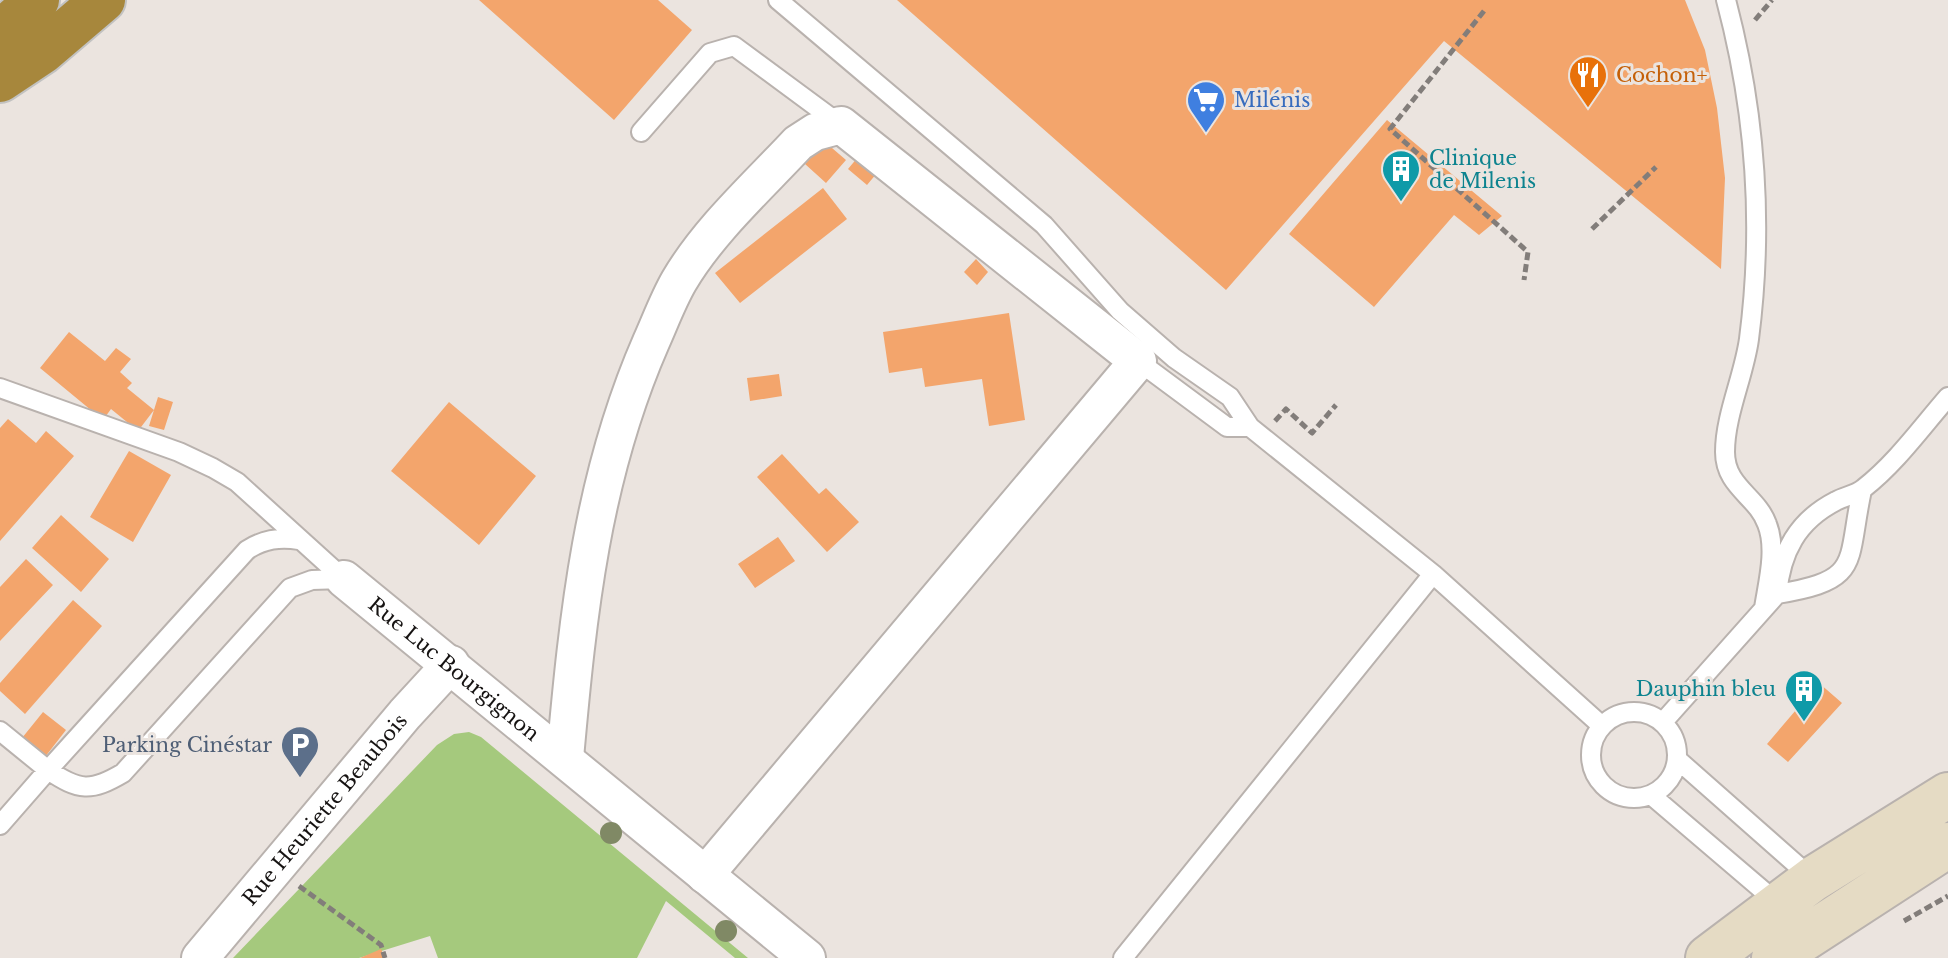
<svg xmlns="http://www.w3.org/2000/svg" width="1948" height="958" font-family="'Libre Baskerville',serif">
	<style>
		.green { fill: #a5c97d }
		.building { fill: #f3a56c }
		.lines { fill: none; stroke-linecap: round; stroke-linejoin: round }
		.lane-casing { stroke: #b9b2ae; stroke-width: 22 }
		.street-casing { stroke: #b9b2ae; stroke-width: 40 }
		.secondary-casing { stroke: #b9b2ae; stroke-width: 48 }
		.highway-casing { stroke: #c2c2c1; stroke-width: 48 }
		.path { stroke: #827d7a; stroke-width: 5; stroke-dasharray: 8 4; stroke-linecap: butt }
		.lane { stroke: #fff; stroke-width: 18 }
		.street { stroke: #fff; stroke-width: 36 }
		.secondary { stroke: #e5dbc4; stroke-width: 44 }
		.highway { stroke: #a7873c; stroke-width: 44 }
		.tree { fill: #808965 }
		.labels { text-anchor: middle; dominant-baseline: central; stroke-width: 6; stroke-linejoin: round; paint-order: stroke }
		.food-label { font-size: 20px; fill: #c56008; stroke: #ebe4df; text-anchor: start }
		.shop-label { font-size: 20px; fill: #366cbe; stroke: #ebe4df; text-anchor: start }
		.culture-label { font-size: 20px; fill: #0d838f; stroke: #ebe4df; text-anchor: start }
		.street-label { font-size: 20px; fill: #161312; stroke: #ebe4df }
		.service-label { font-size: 20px; fill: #4e5e75; stroke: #ebe4df; text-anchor: end }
	</style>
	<rect width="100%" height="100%" fill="#ebe4df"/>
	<path class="green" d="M469,732L481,737L748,958H735L666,901L637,958H438L430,936L359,958H233L437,745L454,734Z"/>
	<path class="building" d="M479,0H658L692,30L614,120Z
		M897,0H1685L1705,50L1717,108L1725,178L1721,269L1444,41L1226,290Z
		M1387,120L1502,216L1479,235L1454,215L1374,307L1289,234Z
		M825,142L846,160L826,183L805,164Z
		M858,157L877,173L867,185L848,169Z
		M823,188L847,219L740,303L715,273Z
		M976,259L988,272L977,285L964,272Z
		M1009,313L1025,420L989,426L982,379L925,387L922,368L889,373L883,332Z
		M69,332L105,361L116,348L131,359L120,372L132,383L127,388L154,410L138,431L111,409L103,420L40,368Z
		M779,374L782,396L750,401L747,378Z
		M158,397L173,402L164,430L149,426Z
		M449,402L536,476L479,545L391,471Z
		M8,419L36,443L46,431L74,456L0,541V428Z
		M129,451L171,475L133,542L90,517Z
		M782,454L819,494L826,488L859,522L827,552L757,477Z
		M61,515L109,559L81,592L32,548Z
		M778,537L795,561L755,588L738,564Z
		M26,559L53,585L0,641V587Z
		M73,600L102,626L25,714L0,691V683Z
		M1819,683L1842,703L1788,762L1767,744Z
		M43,712L66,730L45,757L22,738Z
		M381,949L385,958H360Z"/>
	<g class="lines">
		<defs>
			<path id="lane" d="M778,0L1044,225L1120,311L1174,358L1230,397L1250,427L1433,574L1602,726
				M1726,0C1756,113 1764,223 1749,339C1744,376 1725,415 1725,452C1725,487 1757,496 1767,524C1777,549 1768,582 1764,608
				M641,132L710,53L734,46L841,125
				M1138,361L1227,427H1250
				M0,388L179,452L213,468L237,482L344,579
				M299,540C280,537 264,539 247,550L48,770C79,791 91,792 123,773L290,588L312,580L344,579
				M1777,594C1863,580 1846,564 1862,490
				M1591 755a43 43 0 1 1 86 0a43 43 0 1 1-86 0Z
				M1663,722L1777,594C1781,552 1797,521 1836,501C1845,496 1856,495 1864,488C1896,463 1921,428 1948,397
				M0,731L48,770L0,825
				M1678,760L1814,880
				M1651,795L1780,905
				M1123,958L1433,574"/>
			<g id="street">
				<path id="s1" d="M344,579L807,958"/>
				<path d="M565,758C578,613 592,477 651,342C660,322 668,300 679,281C709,230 758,186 798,143L815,132L841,125L1138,361L705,875"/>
				<path id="s2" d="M200,958L405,714L451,664"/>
			</g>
			<path id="secondary" d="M1708,958L1813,879L1948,795
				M1774,958L1948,845"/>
			<path id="highway" d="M0,33L37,0
				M0,80L42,52L103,0"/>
		</defs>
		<use href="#lane" class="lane-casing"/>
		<use href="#street" class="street-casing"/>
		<use href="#secondary" class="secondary-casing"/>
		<use href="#highway" class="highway-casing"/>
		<path class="path" d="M1484,11L1390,129L1528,252L1524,280
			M1755,20L1772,0
			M1592,229L1656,167
			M1275,421L1286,409L1312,433L1336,405
			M299,886L381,945L385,958
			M1904,921L1948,896"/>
		<use href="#lane" class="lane"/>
		<use href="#street" class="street"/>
		<use href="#secondary" class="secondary"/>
		<use href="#highway" class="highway"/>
	</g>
	<g class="tree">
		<circle cx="611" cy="833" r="11"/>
		<circle cx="726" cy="931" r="11"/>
	</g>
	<defs>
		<symbol id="restaurant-pin" viewBox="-11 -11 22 30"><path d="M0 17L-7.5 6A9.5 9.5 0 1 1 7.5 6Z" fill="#e8710a" stroke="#ebe4df"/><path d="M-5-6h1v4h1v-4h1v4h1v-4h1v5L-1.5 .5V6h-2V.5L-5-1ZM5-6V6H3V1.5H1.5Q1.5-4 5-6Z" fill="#fff"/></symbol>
		<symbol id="supermarket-pin" viewBox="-11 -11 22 30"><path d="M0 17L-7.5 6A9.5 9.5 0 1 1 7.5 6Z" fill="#3f7fe0" stroke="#ebe4df"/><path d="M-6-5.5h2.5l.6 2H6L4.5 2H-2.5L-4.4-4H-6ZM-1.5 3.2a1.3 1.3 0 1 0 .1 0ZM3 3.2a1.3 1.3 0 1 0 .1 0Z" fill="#fff"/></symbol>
		<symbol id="building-pin" viewBox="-11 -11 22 30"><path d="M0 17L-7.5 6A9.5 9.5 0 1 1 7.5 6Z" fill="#0f9aa8" stroke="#ebe4df"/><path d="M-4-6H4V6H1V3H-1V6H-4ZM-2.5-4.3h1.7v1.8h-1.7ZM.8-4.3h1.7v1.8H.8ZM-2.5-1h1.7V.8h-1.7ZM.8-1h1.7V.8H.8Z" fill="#fff"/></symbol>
		<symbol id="parking-pin" viewBox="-11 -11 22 30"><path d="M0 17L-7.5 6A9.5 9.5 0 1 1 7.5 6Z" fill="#5c6f8a" stroke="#ebe4df"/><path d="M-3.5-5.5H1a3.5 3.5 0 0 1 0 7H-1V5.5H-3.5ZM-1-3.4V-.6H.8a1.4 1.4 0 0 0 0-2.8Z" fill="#fff"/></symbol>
	</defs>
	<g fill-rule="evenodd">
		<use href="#restaurant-pin" x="1566" y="53" width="44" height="60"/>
		<use href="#supermarket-pin" x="1184" y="78" width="44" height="60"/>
		<use href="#building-pin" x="1379" y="147" width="44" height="60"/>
		<use href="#building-pin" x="1782" y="667" width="44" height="60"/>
		<use href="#parking-pin" x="278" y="723" width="44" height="60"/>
	</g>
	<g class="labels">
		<g class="food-label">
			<text x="1616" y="75">Cochon+</text>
		</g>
		<g class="shop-label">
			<text x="1234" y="100">Milénis</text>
		</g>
		<g class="culture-label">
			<text x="1429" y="158">Clinique<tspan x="1429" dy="23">de Milenis</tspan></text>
			<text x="1776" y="689" text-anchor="end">Dauphin bleu</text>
		</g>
		<g class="street-label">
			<text stroke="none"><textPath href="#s1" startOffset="142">Rue Luc Bourgignon</textPath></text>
			<text stroke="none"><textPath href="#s2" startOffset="194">Rue Heuriette Beaubois</textPath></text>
		</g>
		<g class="service-label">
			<text x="272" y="745">Parking Cinéstar</text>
		</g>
	</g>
</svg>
